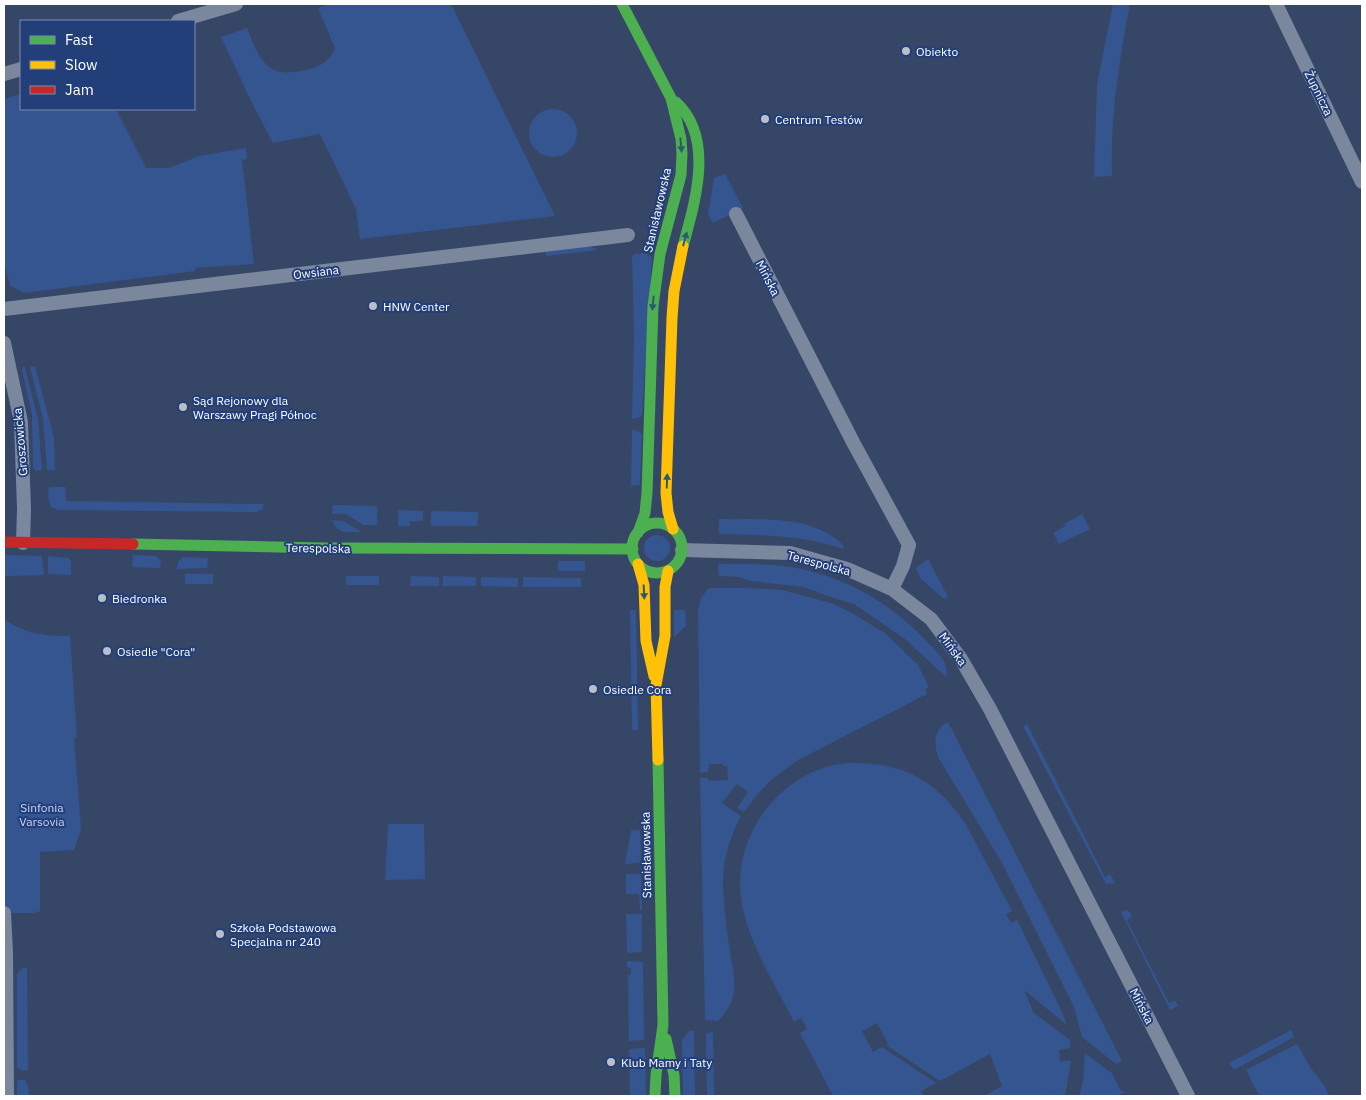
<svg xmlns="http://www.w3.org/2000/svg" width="1366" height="1100" font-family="'IBM Plex Sans',sans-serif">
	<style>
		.green { fill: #355591 }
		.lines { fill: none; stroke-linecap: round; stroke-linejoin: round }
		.street { stroke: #7a879d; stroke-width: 14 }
		.fast { stroke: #4caf50; stroke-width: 11 }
		.slow { stroke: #ffc107; stroke-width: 11 }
		.jam { stroke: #c62828; stroke-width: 11 }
		.oneway { fill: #2c5b70 }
		.poi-dot { fill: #b9bec9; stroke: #223f7a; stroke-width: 2 }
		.labels { text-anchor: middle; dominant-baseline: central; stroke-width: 4; stroke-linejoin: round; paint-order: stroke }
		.poi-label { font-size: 12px; fill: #fff; stroke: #223f7a; text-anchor: start }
		.street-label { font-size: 12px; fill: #fff; stroke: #223f7a }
		.park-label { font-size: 12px; fill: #c7d6f4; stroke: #223f7a }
	</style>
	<rect width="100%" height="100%" fill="#364666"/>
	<path class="green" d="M329,4H451L555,216L360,239L356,209L320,134L273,143L252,103L221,37L247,28C253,42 259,63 274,70C285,76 317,70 326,61C330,58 333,53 335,48L318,8Z
		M1113,4H1130C1119,60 1110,119 1112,176L1094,177L1097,84Z
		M21,94V109H116L146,168H169L199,156L246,148L247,159L242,160L254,264L195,268V271L24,293L10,286L4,262V99Z
		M529 133a24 24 0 1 1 48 0a24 24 0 1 1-48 0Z
		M725,174L743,208L713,223L708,214L714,178Z
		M584,244L598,250L546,256L545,250Z
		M644,253L652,257L642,415L638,418L632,419L634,334L632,256L635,254Z
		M24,365L38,419L42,470L36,471L33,467L32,414L22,370Z
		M35,366L54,438L55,470H47L43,419L30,367Z
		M632,430L638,431L642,434L640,485L631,486Z
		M49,487H65L66,501L263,504V509L257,512L59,510L51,507L48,497Z
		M333,505L377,506V525H363L346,514H332Z
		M398,510L423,511V521H410V526H398Z
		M431,511L478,512L477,526H431Z
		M1082,514L1090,529L1059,544L1053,533L1065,526L1064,524Z
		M719,519C760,520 813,514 844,546L843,549C804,535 761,535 719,534Z
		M332,520L343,521L362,532C349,532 336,534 332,520Z
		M644 548a13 13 0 1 1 26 0a13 13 0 1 1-26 0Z
		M4,555L42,556L44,575L4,576Z
		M133,555L156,556L161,561L160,568L132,567Z
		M48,556L69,558L71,562V575L48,574Z
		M182,557L208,558L207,568L176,569L179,561Z
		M928,559L948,597L944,599L921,579L916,568Z
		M558,561H585V571H558Z
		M718,564C740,564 762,563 784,566C838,573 890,601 927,642C936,651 950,662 946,677L905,639L854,604L837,599L803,587L750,581L739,577L719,576Z
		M185,574H213V584H185Z
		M346,576H379V585H346Z
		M411,576L439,577V586H410Z
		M443,576L476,577V586H443Z
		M481,577L518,578V587L481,586Z
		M523,577L581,578V587H523Z
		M709,588H748L783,590L831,603L850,612L885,633L918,665L929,687L925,689L927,694L798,760L772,779L756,796L744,812L737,808L748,792L737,784L722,803L741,816C730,837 722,861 723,885C724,905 726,926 729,946C733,976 743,995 718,1021L705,1020L700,778H708L709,781L728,780L727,766H723V764H709L708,772L700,773L698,609L701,598Z
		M630,610H636L638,730H632Z
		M674,610H685L686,626L674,637Z
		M4,619C25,634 44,636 70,636L77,738H74L81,829L74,850L40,852V911L34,913H4Z
		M948,722L1122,1061L1116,1064L1082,1037L1074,1007L1001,861L938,757C934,744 933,729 948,722Z
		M1027,724L1105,877L1110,874L1115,883L1106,884L1023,726Z
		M848,763C902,762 934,778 965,823L1012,911L1006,914L1011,923L1017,920L1061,1010L1067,1025L1024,990L1034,1013L1070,1040V1048L1059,1050L1060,1061H1071L1065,1096H984L1002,1086L990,1054L940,1081L886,1045L888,1044L877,1023L862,1031L873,1052L882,1047L936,1083L921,1091L924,1096H833L800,1033L807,1029L801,1018L794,1022C776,986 749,944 742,904C731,845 769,785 826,767C833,765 841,764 848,763Z
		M388,824H424L425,879L385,880Z
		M631,830H640L641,861L639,863L625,864Z
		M626,874H639L641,875L642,910H640L639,894H626Z
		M1126,910L1130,912L1132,917L1127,920L1169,1003L1175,1001L1178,1006L1170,1010L1121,912Z
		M626,914H642V952L627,953Z
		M627,961L643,962L644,1039L643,1040L629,1041L628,975H631V968L627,967Z
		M27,967L28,1070L22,1071L17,1067V974L23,968Z
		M1291,1030L1294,1037L1234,1070L1229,1063Z
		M689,1031H694L695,1096H683L682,1040Z
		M713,1032L714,1096H707L706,1033Z
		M1297,1044L1310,1067L1324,1085L1329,1096H1259L1246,1070Z
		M643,1048L645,1049L646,1096H630L629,1049Z
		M1085,1053L1110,1072L1111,1071L1120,1090L1125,1092L1117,1096H1079L1083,1081Z
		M19,1080H25L28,1087L29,1096H17V1081Z"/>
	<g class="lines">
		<path class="street" d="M1276,4L1362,182
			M178,21L236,4
			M4,74L21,69
			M736,214L854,444L909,545L903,566L892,589
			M4,309L628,235
			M4,343L21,422L24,509L23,543
			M682,550L790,553L847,569L892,589L931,619L961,659L990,709L1188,1096
			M4,913L6,952L7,1096"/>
		<path class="fast" d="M622,4L671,98L681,139L682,154L681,175L660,254L653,306L647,493L645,513L638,533
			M676,102C715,138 695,202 683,246
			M632 548a25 25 0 1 1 50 0a25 25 0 1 1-50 0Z
			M133,544L324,548L633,549
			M666,1039L674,1075L675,1096
			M655,1096L656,1075L663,1025L658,760"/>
		<path class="slow" d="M673,529L668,512L666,493L672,318L674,291L683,246
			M638,564L644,585L646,641L654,676
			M658,760L656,685L665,636V587L668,571"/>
		<path class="jam" d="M4,542L133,544"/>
	</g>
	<defs><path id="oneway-solid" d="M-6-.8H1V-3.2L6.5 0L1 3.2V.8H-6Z" transform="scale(1.25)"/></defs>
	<g class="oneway">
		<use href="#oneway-solid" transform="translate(681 145) rotate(85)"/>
		<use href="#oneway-solid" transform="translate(685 239) rotate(-75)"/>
		<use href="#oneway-solid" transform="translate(653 303) rotate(96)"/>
		<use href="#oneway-solid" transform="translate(667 481) rotate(-88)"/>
		<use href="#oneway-solid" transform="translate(644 592) rotate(87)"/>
	</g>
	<g class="poi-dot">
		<circle cx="906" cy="51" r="5"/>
		<circle cx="765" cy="119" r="5"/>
		<circle cx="373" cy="306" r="5"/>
		<circle cx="183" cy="407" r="5"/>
		<circle cx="102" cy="598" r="5"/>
		<circle cx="107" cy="651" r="5"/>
		<circle cx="593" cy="689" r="5"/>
		<circle cx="220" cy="934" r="5"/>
		<circle cx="611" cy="1062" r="5"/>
	</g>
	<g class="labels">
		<g class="poi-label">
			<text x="916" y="51">Obiekto</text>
			<text x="775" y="119">Centrum Testów</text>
			<text x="383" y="306">HNW Center</text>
			<text x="193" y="400">Sąd Rejonowy dla<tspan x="193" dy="14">Warszawy Pragi Północ</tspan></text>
			<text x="112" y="598">Biedronka</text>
			<text x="117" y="651">Osiedle "Cora"</text>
			<text x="603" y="689">Osiedle Cora</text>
			<text x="230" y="927">Szkoła Podstawowa<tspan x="230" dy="14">Specjalna nr 240</tspan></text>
			<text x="621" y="1062">Klub Mamy i Taty</text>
		</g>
		<g class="street-label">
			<text transform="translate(1319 93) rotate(64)">Żupnicza</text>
			<text transform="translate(657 210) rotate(-77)">Stanisławowska</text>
			<text transform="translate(316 272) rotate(-7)">Owsiana</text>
			<text transform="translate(768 278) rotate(63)">Mińska</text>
			<text transform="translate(20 442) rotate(-95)">Groszowicka</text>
			<text transform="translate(318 548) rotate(1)">Terespolska</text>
			<text transform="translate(819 563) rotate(15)">Terespolska</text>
			<text transform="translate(953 649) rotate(54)">Mińska</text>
			<text transform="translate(646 855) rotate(-91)">Stanisławowska</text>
			<text transform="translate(1142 1006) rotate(63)">Mińska</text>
		</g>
		<g class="park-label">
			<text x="42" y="807">Sinfonia<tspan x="42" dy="14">Varsovia</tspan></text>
		</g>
	</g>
	<rect width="1366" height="1100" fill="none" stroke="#ffffff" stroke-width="10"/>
	<rect x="20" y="20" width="175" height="90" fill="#223f7a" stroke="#7a8caf"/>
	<rect x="30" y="36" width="25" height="8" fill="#4caf50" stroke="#7a8caf"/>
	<text x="65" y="45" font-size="15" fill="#ffffff">Fast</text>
	<rect x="30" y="61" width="25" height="8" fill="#ffc107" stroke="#7a8caf"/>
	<text x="65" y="70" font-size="15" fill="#ffffff">Slow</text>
	<rect x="30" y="86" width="25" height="8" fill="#c62828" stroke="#7a8caf"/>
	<text x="65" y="95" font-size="15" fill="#ffffff">Jam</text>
</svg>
